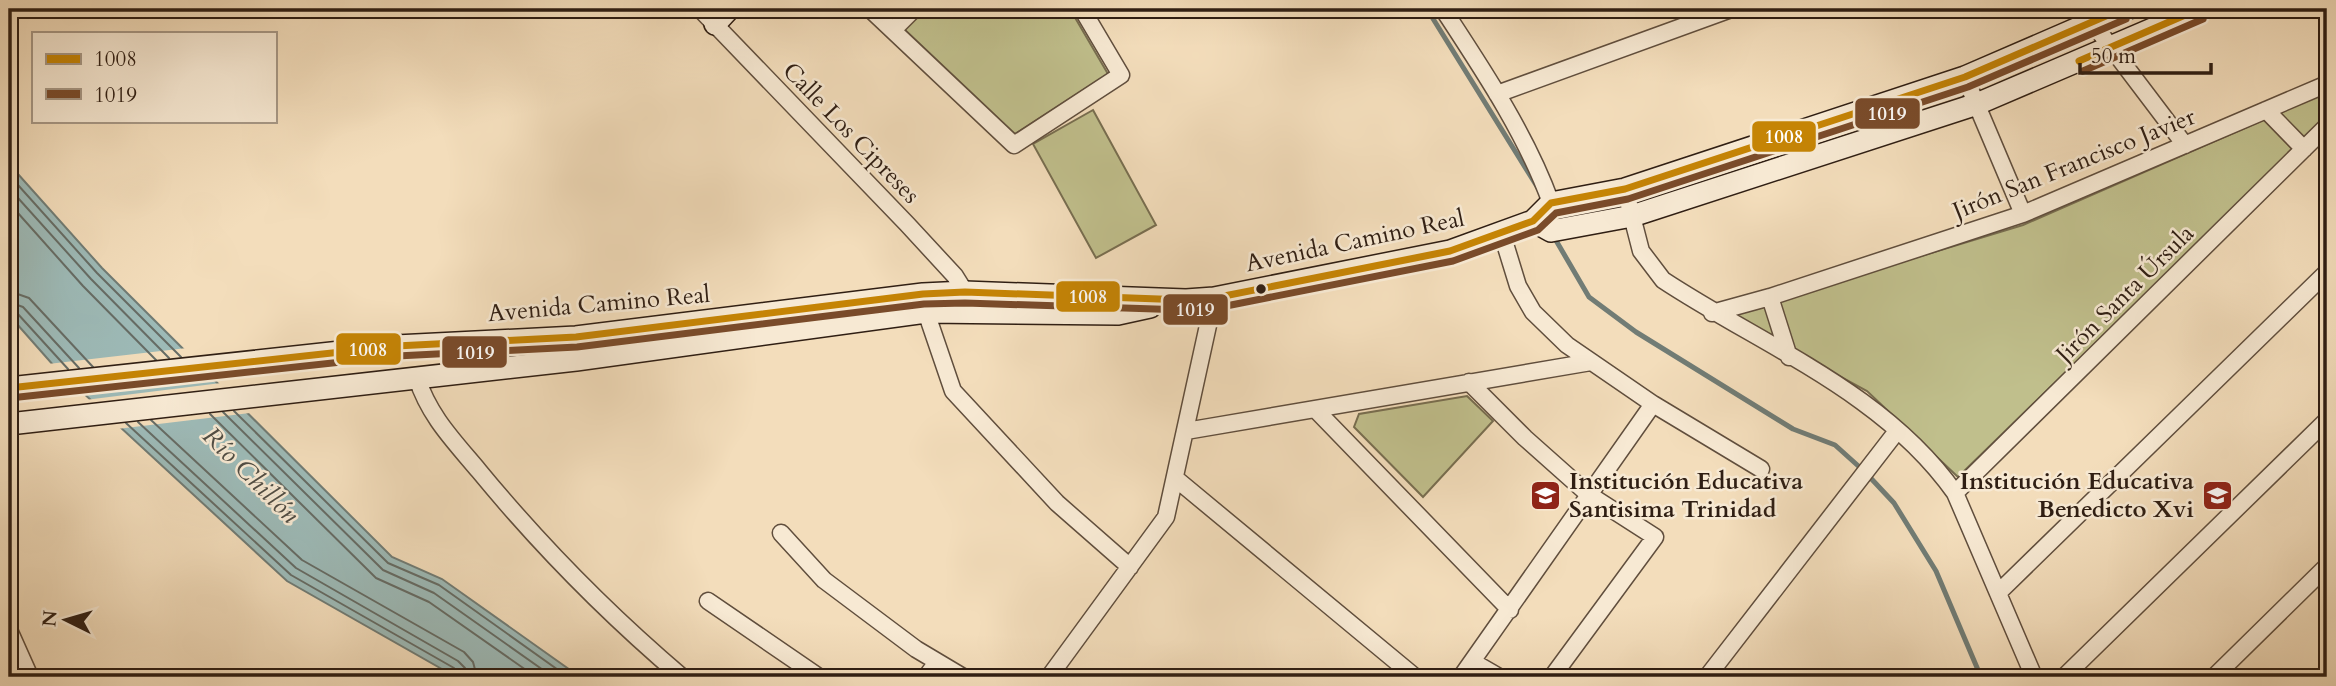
<svg xmlns="http://www.w3.org/2000/svg" width="2336" height="686" font-family="Cardo,serif">
<rect width="100%" height="100%" fill="#f3ddbb"/>
<filter id="stains"><feTurbulence type="fractalNoise" baseFrequency=".00286" numOctaves="4"/><feColorMatrix values="0 0 0 0 .2 0 0 0 0 .09 0 0 0 0 .02 0 0 0 .5 -.17"/></filter>
<radialGradient id="worn" r=".72"><stop offset=".6" stop-color="#630" stop-opacity="0"/><stop offset="1" stop-color="#630" stop-opacity=".3"/></radialGradient>
<!-- green -->
<path fill="#c0bf8c" stroke="#786e50" stroke-width="2" d="M926 9H1070L1108 74 1015 134 904 29Z
M2327 92V117L1958 477 1867 391 1727 315 2023 225Z
M1093 110 1156 225 1096 258 1033 144Z
M1467 396 1493 421 1423 497 1354 427 1359 414Z"/>
<!-- water -->
<path fill="#9dbab7" stroke="#717c75" stroke-width="2" d="M9 164 102 268 392 557 442 579 580 677H456L287 581 54 366 9 315Z"/>
<!-- pier -->
<path fill="#f3ddbb" d="M187 348 213 375 76 391 48 364Z
M221 383 250 413 117 429 85 400Z"/>
<g fill="none" stroke-linecap="round" stroke-linejoin="round">
<!-- shore -->
<path stroke="#666c65" stroke-width="2" d="M9 175 97 273 181 357
M9 188 91 279 169 358
M9 203 83 286 156 360
M9 291 29 298 93 367
M9 302 23 307 79 368
M9 311 17 313 68 369
M234 411 388 563 439 585 568 677
M223 412 383 570 434 593 553 677
M210 414 376 578 429 602 536 677
M151 420 302 560 464 652 473 662 477 677
M138 422 296 568 458 661 465 668 466 677
M126 423 291 575 454 668 458 677"/>
<!-- stream -->
<path stroke="#717c75" stroke-width="5" d="M1427 9 1538 188
M2058 48 2152 9
M1554 237 1589 297 1636 332 1793 429 1835 445 1865 472 1894 503 1936 571 1981 677"/>
<defs>
<path id="street" d="M700 9 907 224 955 276 965 292
M870 9 1014 145 1121 75 1082 9
M1443 9C1483 70 1526 134 1551 203
M2082 9 2185 145
M893 30 914 9
M1965 77 2023 214
M1497 94 1731 9
M2266 110 2304 149
M1625 189 1641 251 1663 280C1763 346 1884 392 1955 493L2034 677
M1502 234 1518 286 1533 312 1567 345 1653 404 1761 469
M1770 297 1789 357
M926 312 953 391 1057 503 1130 567
M1712 313 1770 297 2023 214 2327 84
M417 378C429 416 454 441 479 471 540 545 609 615 682 677
M1469 382 1525 438 1588 494 1655 537 1552 677
M1315 409 1510 610
M1186 431 1591 362
M1175 478 1415 677
M1955 493 2327 126
M781 533 824 580 916 649 963 677
M1998 593 2327 272
M708 601 819 677
M9 630 30 677
M1473 662 1499 677
M926 677 937 662
M1049 677 1166 517 1214 298
M1461 677 1653 404
M1707 677 1897 431
M2064 677 2327 420
M2214 677 2327 566"/>
<path id="secondary" d="M715 24 729 9
M1533 221 1551 231 1632 216 1977 104 2199 9
M9 388 396 346 576 337 923 294 965 292 1186 300 1214 298 1450 251 1533 221 1551 203 1625 189 1965 77 2122 9
M9 424 576 360 926 312 1118 314 1150 307"/>
</defs>
<!-- street casing -->
<use href="#street" stroke="#604e3d" stroke-width="19"/>
<!-- secondary casing -->
<use href="#secondary" stroke="#2f1e13" stroke-width="24"/>
<!-- street -->
<use href="#street" stroke="#f7e9d3" stroke-width="16"/>
<!-- secondary -->
<use href="#secondary" stroke="#f7e9d3" stroke-width="21"/>
<defs>
<path id="bus-1" d="M2079 61 2199 9
M9 388 396 346 576 337 923 294 965 292 1186 300 1214 298 1450 251 1533 221 1551 203 1625 189 1965 77 2122 9"/>
<path id="bus-2" d="M2083 71 2203 19
M10 398 397 356 577 347 924 304 965 303 1186 310 1216 308 1453 261 1538 230 1556 213 1628 199 1968 87 2126 19"/>
</defs>
<!-- bus-1 casing -->
<use href="#bus-1" stroke="#f7e9d3" stroke-width="12"/>
<!-- bus-2 casing -->
<use href="#bus-2" stroke="#f7e9d3" stroke-width="12"/>
<!-- bus-1 -->
<use href="#bus-1" stroke="#c58405" stroke-width="7"/>
<!-- bus-2 -->
<use href="#bus-2" stroke="#7a4b2a" stroke-width="7"/>
</g>
<!-- icons -->
<defs>
<symbol id="school-square" viewBox="-11 -11 22 22"><rect x="-9" y="-9" width="18" height="18" rx="4" fill="#8f2418" stroke="#f7e9d3"/><path d="M0-5L7-2L0 1L-7-2ZM-4 1L0 2.5L4 1V4Q0 6-4 4Z" fill="#fff"/></symbol>
</defs>
<g fill-rule="evenodd">
<use href="#school-square" x="1528" y="478" width="35" height="35"/>
<use href="#school-square" x="2200" y="478" width="35" height="35"/>
</g>
<!-- markers -->
<circle fill="#2f1e13" stroke="#f7e9d3" stroke-width="2.5" cx="1261" cy="289" r="6"/>
<g text-anchor="middle" dominant-baseline="central" stroke-width="5" stroke-linejoin="round" paint-order="stroke">
<!-- street labels -->
<g font-size="24" fill="#2f1e13" stroke="#f7e9d3">
<text transform="translate(851 133) rotate(46)">Calle Los Cipreses</text>
<text transform="translate(2074 164) rotate(-22)">Jirón San Francisco Javier</text>
<text transform="translate(1355 241) rotate(-12)">Avenida Camino Real</text>
<text transform="translate(2125 294) rotate(-45)">Jirón Santa Úrsula</text>
<text transform="translate(599 304) rotate(-5)">Avenida Camino Real</text>
</g>
<!-- poi labels -->
<g font-size="24" font-weight="bold" fill="#2f1e13" stroke="#f7e9d3" text-anchor="start">
<text x="1569" y="481">Institución Educativa<tspan x="1569" dy="28">Santisima Trinidad</tspan></text>
<text x="2194" y="481" text-anchor="end">Institución Educativa<tspan x="2194" dy="28">Benedicto Xvi</tspan></text>
</g>
<!-- water labels -->
<g font-size="26" font-style="italic" fill="#504d44" stroke="#f7e9d3">
<text transform="translate(251 475) rotate(45)">Río Chillón</text>
</g>
</g>
<g stroke="#f7e9d3" stroke-width="2.5">
<rect x="1854" y="97" width="67" height="33" rx="7" fill="#7a4b2a"/>
<rect x="1751" y="120" width="66" height="33" rx="7" fill="#c58405"/>
<rect x="1055" y="280" width="66" height="33" rx="7" fill="#c58405"/>
<rect x="1162" y="293" width="67" height="33" rx="7" fill="#7a4b2a"/>
<rect x="335" y="332" width="67" height="34" rx="7" fill="#c58405"/>
<rect x="441" y="335" width="67" height="34" rx="7" fill="#7a4b2a"/>
</g>
<g font-size="19" text-anchor="middle" font-weight="bold" fill="#fff">
<text x="1887" y="120">1019</text>
<text x="1784" y="143">1008</text>
<text x="1088" y="303">1008</text>
<text x="1195" y="316">1019</text>
<text x="368" y="356">1008</text>
<text x="475" y="359">1019</text>
</g>
<!-- margin -->
<rect width="2336" height="686" fill="none" stroke="#f3ddbb" stroke-width="35"/>
<rect x="10" y="10" width="2315" height="665" fill="none" stroke="#2f1e13" stroke-width="3.5"/>
<rect x="18" y="18" width="2301" height="651" fill="none" stroke="#2f1e13" stroke-width="2"/>
<!-- legend -->
<rect x="32" y="32" width="245" height="91" fill="#f7e9d3" stroke="#a79886" stroke-width="2"/>
<rect x="46" y="54" width="35" height="10" fill="#c58405" stroke="#a79886" stroke-width="2"/>
<text x="94" y="66" font-size="21" fill="#2f1e13">1008</text>
<rect x="46" y="89" width="35" height="10" fill="#7a4b2a" stroke="#a79886" stroke-width="2"/>
<text x="94" y="102" font-size="21" fill="#2f1e13">1019</text>
<!-- north arrow -->
<g transform="translate(66 620) rotate(275)" stroke="#f7e9d3" stroke-width="5" paint-order="stroke">
<path d="M0-5L12 26L0 18L-12 26Z" fill="#2f1e13"/>
<text y="-10" font-size="19" font-weight="bold" text-anchor="middle" fill="#2f1e13">N</text>
</g>
<!-- scale -->
<path d="M2080 63v10h131v-10" fill="none" stroke="#2f1e13" stroke-width="3.5"/>
<text x="2091" y="63" font-size="21" fill="#2f1e13" stroke="#f7e9d3" stroke-width="5" paint-order="stroke">50 m</text>
<rect width="100%" height="100%" filter="url(#stains)"/>
<rect width="100%" height="100%" fill="url(#worn)"/>
</svg>
